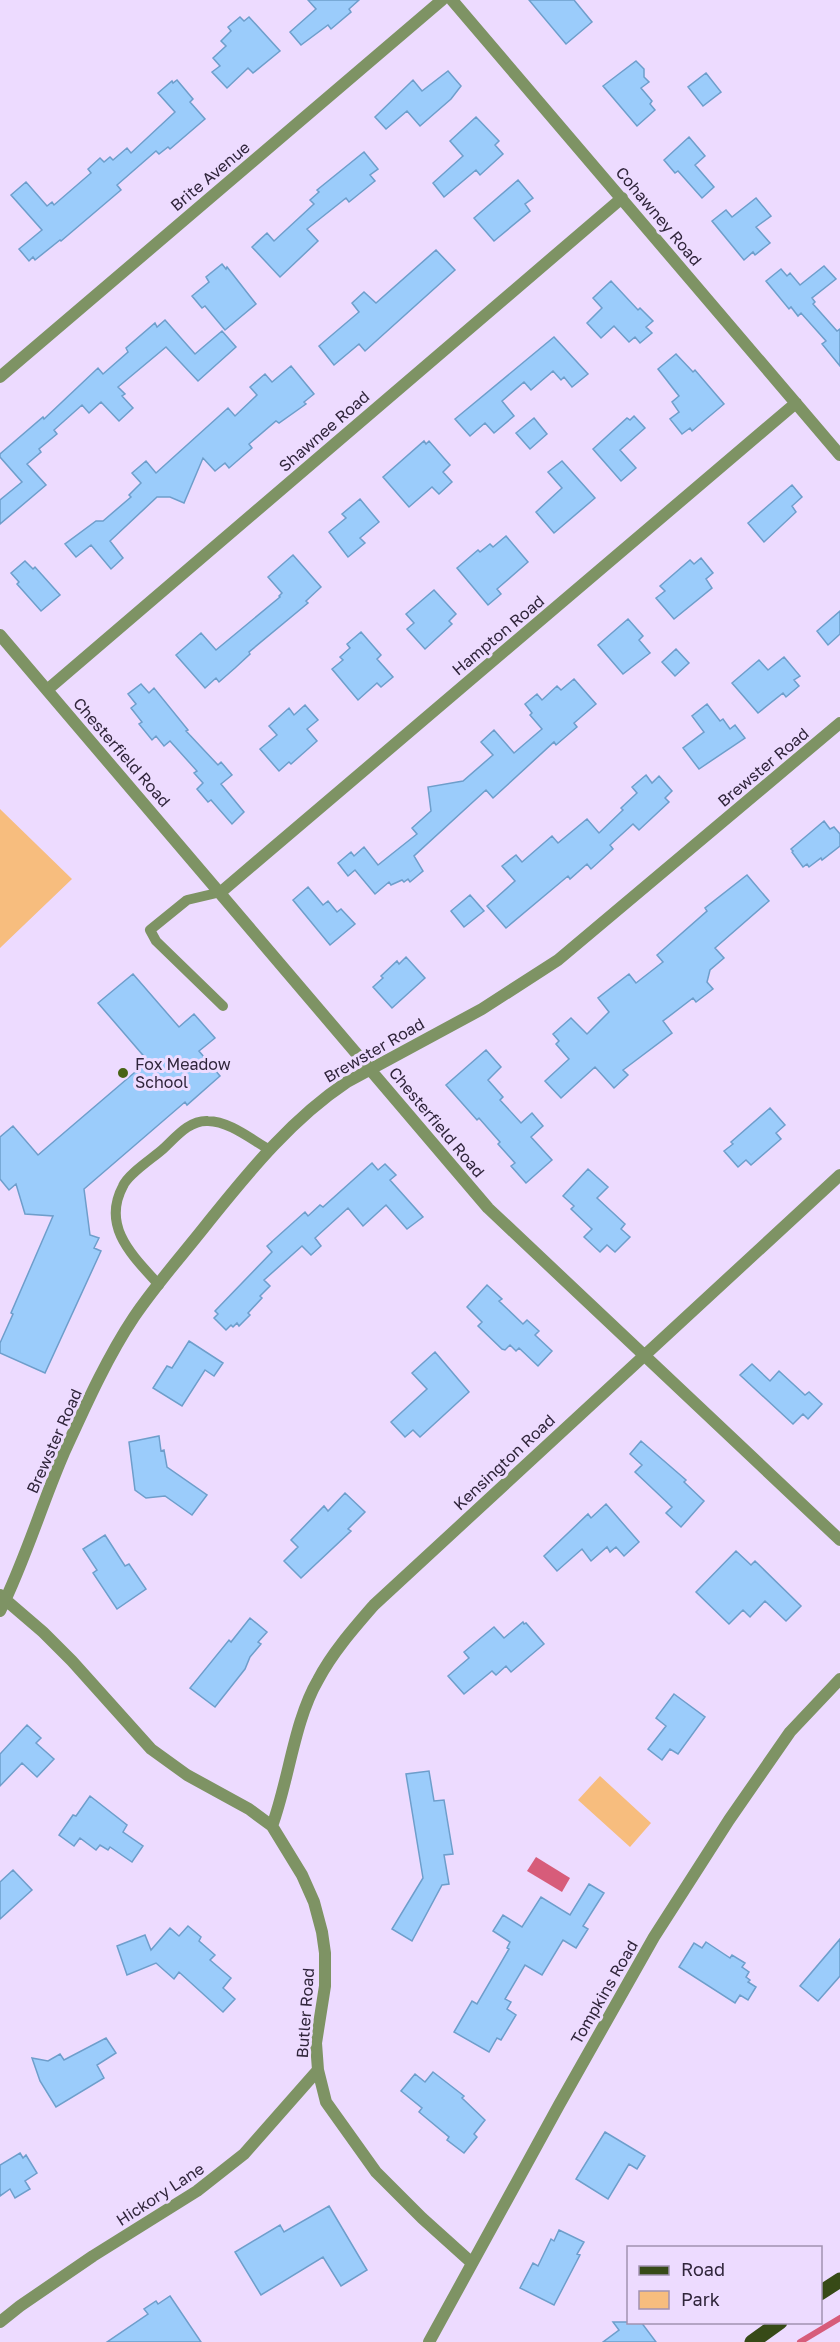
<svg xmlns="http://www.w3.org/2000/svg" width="840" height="2342" font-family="'Golos Text',sans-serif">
<rect width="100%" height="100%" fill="#eddbff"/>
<!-- green -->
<path fill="#f7bd7e" d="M0 809 72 879 0 948Z
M600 1776 651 1823 630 1847 578 1800Z"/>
<!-- water -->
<path fill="#d75c7a" d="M536 1857 570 1878 562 1892 527 1871Z"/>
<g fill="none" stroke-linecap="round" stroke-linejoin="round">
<!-- stream -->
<path stroke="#d75c7a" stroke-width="6" d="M800 2342 840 2318"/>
</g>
<!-- building -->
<path fill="#9bccfb" stroke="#6e9ecb" stroke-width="1.5" d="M308 0H359L349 9 351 12 331 29 328 25 301 45 290 32 316 9Z
M529 0H574L592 22 566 44Z
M240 17 244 21 249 17 280 51 253 73 248 68 227 88 212 72 220 66 213 58 226 46 221 41 231 31 228 27Z
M636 61 644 69V77L649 82 641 88 652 101 650 104 655 110 637 126 603 86Z
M448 71 461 86 451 99 420 126 407 111 386 129 375 117 413 80 422 91Z
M706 73 721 92 703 106 688 87Z
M177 80 193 99 190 102 205 119 170 149 168 147 159 154 156 151 117 185 121 190 61 241 60 240 35 260 33 257 29 261 19 249 42 230 11 195 26 182 47 206 52 202 54 205 91 173 88 169 100 158 104 162 110 157 113 160 127 148 131 153 175 112 158 93 172 81 173 83Z
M476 117 499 141 495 145 503 154 480 175 476 170 444 197 433 183 463 156 450 141Z
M689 137 705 156 695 165 714 187 702 198 678 171 675 173 664 160Z
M364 152 378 169 370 175 375 181 349 202 346 198 307 229 318 241 280 277 252 247 267 233 274 241 314 204 310 200 319 192 317 190Z
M518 180 533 198 525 204 530 211 494 241 474 218Z
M756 198 771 216 756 227 770 243 755 255 753 252 744 260 712 221 726 210 732 217Z
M436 250 455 270 365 351 359 344 334 365 319 346 359 312 352 303 364 292 376 303Z
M222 264 226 269 227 267 256 304 225 330 205 306 202 308 192 296 209 282 206 277Z
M824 266 836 279 812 298 815 302 813 304 837 331 840 329V366L822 344 826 341 801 313 798 316 791 307 789 309 766 281 781 269 787 276 790 273 800 285Z
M611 281 638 310 640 308 653 321 646 327 652 333 640 343 635 337 629 342 614 326 601 338 587 323 602 308 593 298Z
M165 320 195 354 222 331 236 347 198 381 166 347 118 387 125 394 122 396 133 408 119 421 101 402 89 413 82 405 54 430 57 434 39 449 41 452 27 464 46 485 0 524V500L22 482 0 457V454L43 417 44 419 98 368 103 374 128 352 126 348 155 323 157 327Z
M554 337 588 374 572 387 564 377 561 380 553 371 531 390 524 382 502 401 514 416 494 433 485 423 470 436 455 419Z
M676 354 693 372 695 370 724 404 692 431 690 428 682 434 670 419 679 412 672 402 679 396 658 369Z
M291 366 314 394 304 402 306 404 279 423 276 421 249 444 252 448 229 468 225 463 215 471 203 458 184 503 170 497H157L110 541 123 558 111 569 91 545 76 557 65 544 96 521H103L131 497 129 495 141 483 132 473 146 461 156 473 228 408 235 416 257 395 250 387 265 374 272 382Z
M634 416 645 428 620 450 636 468 621 481 593 449 627 418 630 420Z
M534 418 547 434 530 449 516 433Z
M424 441 426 444 429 441 450 465 443 472 452 482 439 494 432 487 409 507 383 477Z
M562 461 595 498 554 533 536 512 562 488 548 472Z
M792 485 802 497 792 506 796 512 764 542 748 523Z
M360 499 379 522 360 538 365 543 348 557 329 532 346 518 342 514Z
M506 536 528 562 497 589 501 594 488 605 457 568 478 550 480 552 490 544 493 547Z
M293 555 321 587 306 601 308 603 249 652 250 654 235 668 219 682 216 678 205 688 176 655 201 633 216 650 280 597 279 596 282 593 268 577Z
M701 558 713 573 706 579 712 588 674 619 656 598 665 591 660 586 690 560 694 564Z
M25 561 33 569 35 567 60 595 41 611 17 584 19 582 11 573Z
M434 590 456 614 449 621 452 624 425 649 407 629 414 623 406 614Z
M840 611V634L828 645 817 631Z
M628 619 643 636 639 640 650 653 623 674 598 645Z
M361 632 381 655 377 659 393 677 381 687 377 683 358 700 332 669 343 660 340 657 350 648 347 644Z
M676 649 689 663 675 676 662 662Z
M784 657 800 676 794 680 799 686 786 697 783 693 758 713 732 683 759 660 768 670Z
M574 679 596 704 574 723 577 727 556 745 554 742 493 798 486 790 414 856 423 871 410 882 408 879 404 882 402 880 391 885 389 882 375 894 355 870 348 876 338 863 351 852 354 856 364 847 378 865 417 834 412 828 431 811 428 787 463 781 493 755 481 742 494 730 514 753 542 729 530 715 532 713 525 704 537 694 542 700 557 686 561 690Z
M141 684 149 693 154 688 188 730 186 731 218 765 221 762 232 775 221 784 244 812 232 824 211 800 208 802 197 789 203 783 194 773 197 771 170 741 164 746 156 736 152 740 139 724 142 722 131 708 136 704 128 694Z
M707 704 720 721 723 719 730 729 735 725 745 738 699 769 683 748 704 732 692 716Z
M305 705 318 720 307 729 317 741 291 764 289 762 279 771 260 749 277 735 269 726 289 708 294 715Z
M646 775 652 783 659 776 672 791 665 798 669 802 639 830 633 824 610 845 613 849 591 869 587 864 570 879 568 876 506 928 487 906 515 881 502 866 516 855 522 862 552 836 558 843 587 819 599 833 623 810 621 808 637 793 632 787Z
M824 821 830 829 834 827 840 834V846L822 860 821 858 809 867 807 864 803 867 792 852 793 851 791 849Z
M747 875 769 901 715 948 724 958 710 970 707 982 713 989 696 1002 693 998 663 1021 672 1033 623 1070 628 1075 614 1088 595 1067 561 1098 545 1081 569 1059 556 1044 559 1041 553 1034 571 1018 587 1034 609 1012 598 998 629 974 636 983 663 962 657 955 707 911 705 908Z
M308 887 323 905 328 901 337 912 341 909 355 924 330 945 293 900Z
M470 895 484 911 464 927 451 911Z
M406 957 425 978 392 1008 373 987 383 978 381 976 397 961 399 964Z
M133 974 179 1027 194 1014 215 1038 199 1051 220 1076 187 1105 185 1102 84 1189 90 1235 99 1238 94 1248 101 1251 45 1373 0 1353V1343L13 1314 11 1313 53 1216 25 1214 16 1184 9 1190 0 1179V1137L13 1126 38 1155 148 1061 98 1003Z
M486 1050 501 1067 488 1080 503 1097 500 1100 521 1123 532 1113 543 1126 531 1137 552 1160 526 1183 511 1166 515 1163 498 1144 500 1142 479 1118 477 1120 446 1085Z
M770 1108 785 1125 776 1133 781 1139 751 1165 746 1160 738 1167 724 1151 733 1144 731 1142Z
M372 1163 378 1170 385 1164 396 1175 390 1180 423 1217 407 1229 386 1205 363 1226 348 1208 315 1238 321 1246 311 1255 302 1246 264 1280 270 1286 260 1296 262 1298 248 1313 250 1315 239 1326 237 1323 233 1327 231 1325 226 1330 214 1318 218 1314 215 1311 272 1252 267 1246 305 1212 308 1216 320 1205 323 1207Z
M588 1169 608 1187 597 1198 625 1224 621 1229 630 1237 615 1252 607 1245 600 1252 584 1237 592 1229 571 1209 574 1206 563 1196Z
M487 1285 502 1299 499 1301 523 1324 527 1320 539 1331 535 1335 552 1351 538 1366 519 1348 516 1351 510 1345 505 1350 502 1349 478 1326 482 1322 467 1307Z
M189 1341 223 1363 214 1376 205 1370 182 1406 153 1388 167 1366 172 1368Z
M435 1352 469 1392 420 1437 413 1430 405 1437 391 1422 427 1389 412 1373Z
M752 1364 770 1381 779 1371 805 1395 809 1392 822 1404 808 1419 803 1414 793 1424 740 1375Z
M159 1436 161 1451 164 1450 167 1467 207 1495 192 1515 165 1496 146 1498 135 1490 129 1442Z
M641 1441 686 1480 684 1482 704 1501 681 1527 666 1513 672 1507 635 1472 642 1465 630 1454Z
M345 1493 365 1512 348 1529 351 1531 301 1578 284 1561 298 1547 291 1540 324 1506 328 1511Z
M606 1504 639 1542 624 1556 616 1547 610 1552 607 1547 591 1561 582 1549 557 1571 544 1556 588 1514 591 1518Z
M105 1535 125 1566 129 1564 146 1589 117 1609 93 1573 97 1570 83 1549Z
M736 1551 751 1565 755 1561 801 1606 786 1621 765 1601 750 1617 743 1610 729 1624 696 1592Z
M250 1618 267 1632 258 1642 261 1644 250 1657 245 1669 215 1707 190 1688 229 1640 231 1642Z
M523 1622 524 1624 526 1623 544 1644 511 1672 506 1666 496 1675 492 1671 464 1694 448 1676 469 1658 464 1652 494 1627 504 1638Z
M674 1694 705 1717 678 1754 670 1749 662 1760 648 1749 666 1726 656 1718Z
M27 1725 41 1738 36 1743 54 1759 37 1777 22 1763 0 1786V1754Z
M429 1771 434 1801 444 1800 453 1854 444 1855 449 1884 442 1885 412 1941 392 1929 423 1878 406 1774Z
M90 1796 127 1825 123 1832 143 1846 132 1862 110 1847 108 1850 100 1845 96 1850 80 1838 74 1846 59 1835 73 1815 76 1816Z
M13 1870 32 1890 0 1919V1882Z
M589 1884 604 1893 583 1926 588 1929 576 1948 563 1940 542 1975 525 1965 505 1999 511 2002 507 2009 516 2015 501 2040 497 2038 489 2052 454 2032 472 2001 477 2004 509 1949 507 1948 510 1942 493 1931 503 1915 522 1927 541 1897 570 1915Z
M188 1926 201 1937 199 1941 215 1955 210 1960 231 1978 223 1988 235 1999 223 2012 179 1972 174 1979 156 1963 127 1975 117 1946 145 1935 151 1950 170 1928 179 1936Z
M840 1939V1976L818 2001 800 1986Z
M706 1942 730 1958 732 1955 745 1963 742 1967 749 1972 746 1977 750 1980 748 1982 756 1987 748 2000 740 1995 735 2003 679 1967 694 1943 702 1948Z
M106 2038 116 2053 97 2065 104 2078 56 2107 40 2081 32 2058 48 2061 60 2054 64 2060Z
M433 2072 464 2096 462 2098 485 2120 474 2134 477 2137 464 2153 447 2140 449 2137 419 2112 422 2108 401 2091 415 2074 425 2082Z
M605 2132 645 2156 637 2169 629 2164 608 2199 576 2179Z
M20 2153 23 2158 26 2155 37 2173 25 2181 30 2189 15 2198 10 2189 0 2196V2165Z
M329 2206 367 2270 341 2286 323 2257 261 2295 235 2252 280 2225 284 2232Z
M559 2230 584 2242 577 2254 580 2255 554 2305 520 2288 533 2263 538 2266 551 2239 554 2241Z
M170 2296 201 2342H107L148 2314 144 2309 156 2301 158 2304Z
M613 2322H641L656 2342H603L619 2330Z"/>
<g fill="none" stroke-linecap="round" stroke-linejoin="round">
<!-- service -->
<path stroke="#7e9364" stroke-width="10" d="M221 892 187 900 150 930 156 941 223 1006
M159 1285C133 1256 101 1227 123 1186 128 1174 153 1158 163 1149 176 1137 189 1120 208 1121 229 1121 252 1140 270 1150"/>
<!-- minor -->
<path stroke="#7e9364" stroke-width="12" d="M452 0 840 455
M0 377 442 0
M0 635 488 1208 840 1540
M47 690 622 198
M221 892 796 403
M0 1595 43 1632 72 1661 151 1749 187 1775 249 1809 272 1826 302 1875 314 1902 322 1932 325 1953V1986L316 2043 318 2070 326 2102 376 2172 422 2218 472 2263
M0 1611C25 1561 41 1506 63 1455 84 1409 106 1359 134 1317 157 1283 185 1252 210 1220 251 1169 293 1118 347 1082L482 1009 558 960 840 723
M272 1826C289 1780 294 1721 318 1680 332 1653 354 1628 374 1605L840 1175
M0 2322 20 2306 93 2256 197 2191 244 2154 318 2070
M429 2342 559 2105 654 1937 729 1820 790 1732 840 1679"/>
<!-- primary -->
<path stroke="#374a17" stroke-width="15" d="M820 2293 840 2280
M752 2342 780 2322"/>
</g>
<!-- markers -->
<circle fill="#486315" stroke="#eddbff" stroke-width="2" cx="123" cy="1073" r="6"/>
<g text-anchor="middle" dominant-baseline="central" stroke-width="6" stroke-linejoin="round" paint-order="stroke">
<!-- street labels -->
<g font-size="16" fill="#30253b" stroke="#eddbff">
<text transform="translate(210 176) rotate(-40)">Brite Avenue</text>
<text transform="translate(659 216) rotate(50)">Cohawney Road</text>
<text transform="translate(324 431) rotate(-41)">Shawnee Road</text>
<text transform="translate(498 635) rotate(-40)">Hampton Road</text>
<text transform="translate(122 752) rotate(49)">Chesterfield Road</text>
<text transform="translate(763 767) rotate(-40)">Brewster Road</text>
<text transform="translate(374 1050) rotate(-30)">Brewster Road</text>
<text transform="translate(437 1122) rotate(50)">Chesterfield Road</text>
<text transform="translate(54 1441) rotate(-66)">Brewster Road</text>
<text transform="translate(504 1462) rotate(-43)">Kensington Road</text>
<text transform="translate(604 1992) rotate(-60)">Tompkins Road</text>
<text transform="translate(305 2013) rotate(-86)">Butler Road</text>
<text transform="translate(160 2194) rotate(-33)">Hickory Lane</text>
</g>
<!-- poi labels -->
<g font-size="16" fill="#30253b" stroke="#eddbff" text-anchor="start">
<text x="135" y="1064">Fox Meadow<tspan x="135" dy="18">School</tspan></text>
</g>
</g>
<!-- legend -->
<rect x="627" y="2246" width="195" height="78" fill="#eddbff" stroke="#a192b1" stroke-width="1.5"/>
<rect x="639" y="2266" width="30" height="9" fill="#374a17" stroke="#a192b1" stroke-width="1.5"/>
<text x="681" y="2276" font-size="18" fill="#30253b">Road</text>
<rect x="639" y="2291" width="30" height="18" fill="#f7bd7e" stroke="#a192b1" stroke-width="1.5"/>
<text x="681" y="2306" font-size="18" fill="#30253b">Park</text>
</svg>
